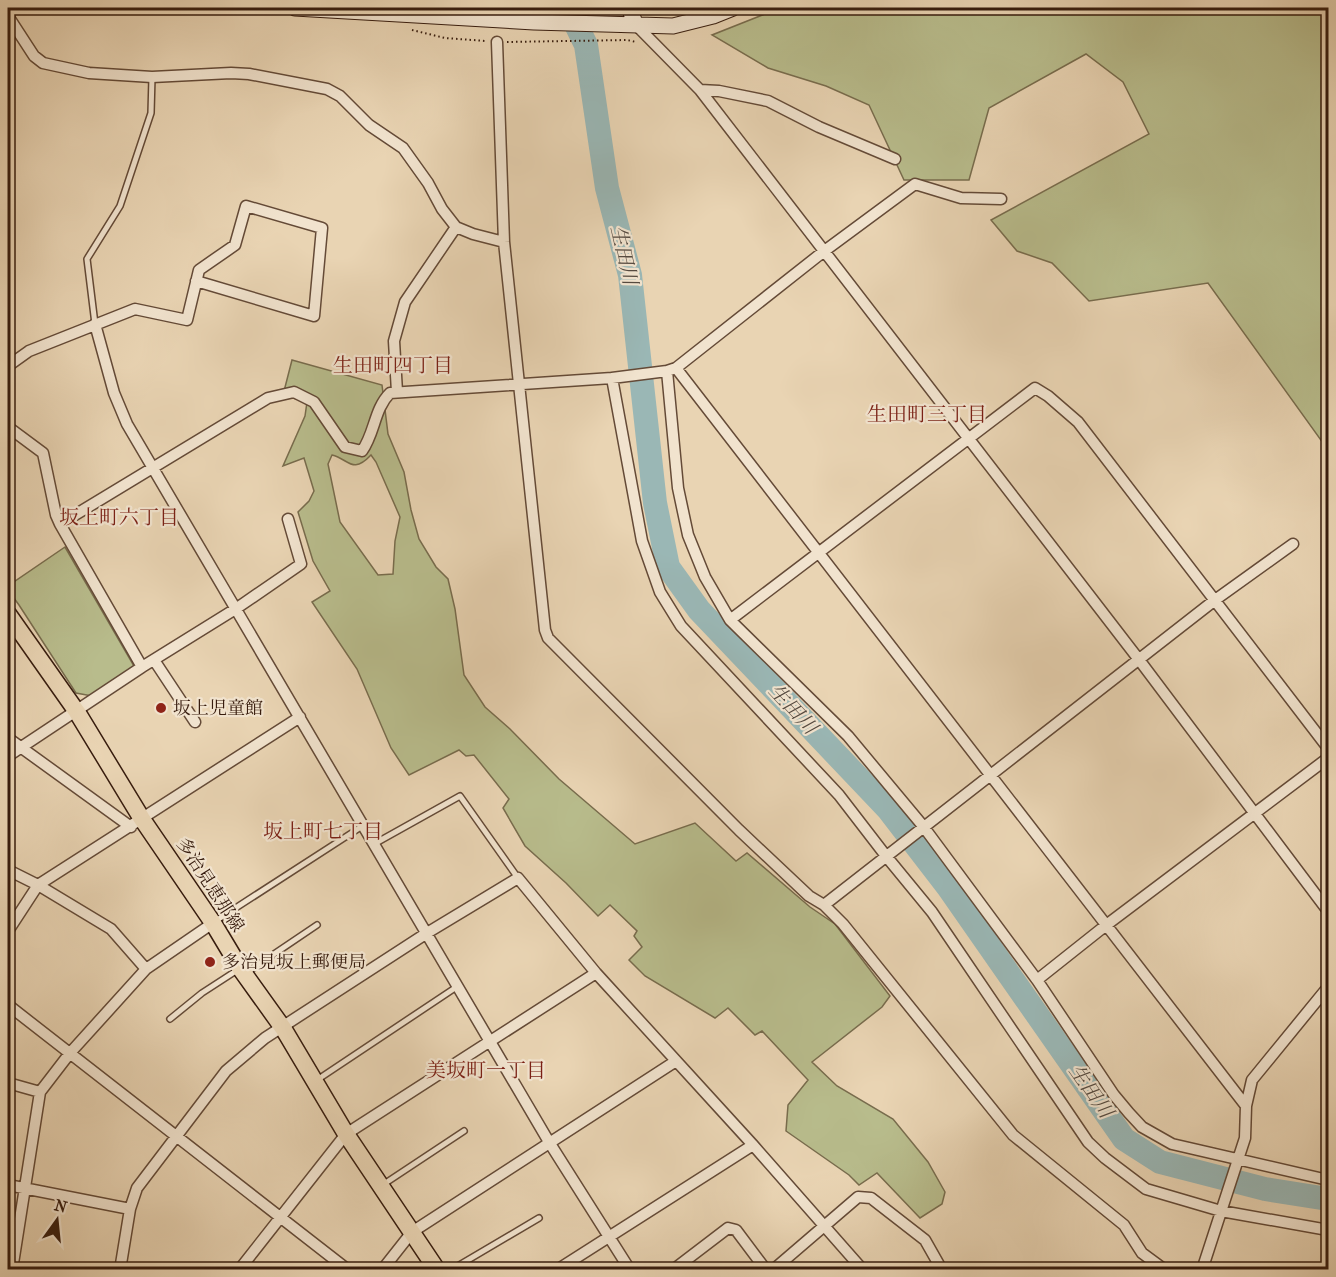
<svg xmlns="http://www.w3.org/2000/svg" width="1336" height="1277" font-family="'IM FELL French Canon','Noto Serif JP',serif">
<rect width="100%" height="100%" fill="#e9d4b3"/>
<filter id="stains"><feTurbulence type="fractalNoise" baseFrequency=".00333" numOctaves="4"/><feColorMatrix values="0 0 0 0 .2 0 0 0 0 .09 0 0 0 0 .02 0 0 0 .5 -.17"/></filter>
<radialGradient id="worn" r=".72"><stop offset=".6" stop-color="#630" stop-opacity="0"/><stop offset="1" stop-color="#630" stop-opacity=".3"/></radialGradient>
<!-- green -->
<path fill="#b8bc8c" stroke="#786c4d" stroke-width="1.5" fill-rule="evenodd" d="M780 8H1328V450L1208 283 1089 301 1052 263 1017 251 991 220 1149 134 1123 82 1086 54 989 108 969 180H904L869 105 826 86 768 68 712 35Z
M292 360 382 385 388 434 404 472 411 510 419 539 436 567 448 579 455 609 464 675 485 707 510 729 559 779 635 844 695 823 736 861 747 853 810 907 835 924 890 996 882 1007 812 1062 837 1086 893 1119 928 1162 945 1192 942 1204 920 1218 877 1173 859 1185 849 1175 786 1131 788 1105 808 1080 762 1031 755 1035 728 1008 715 1018 645 976 629 960 642 947 634 936 637 931 610 905 598 916 566 883 525 846 503 808 509 799 474 755 466 756 459 750 409 775 391 748 357 669 312 602 330 591 313 561 298 512 309 501 314 491 304 458 283 466 305 416 307 402 293 398 282 399ZM332 455C349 459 352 475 371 455L376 462 400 517 395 541 393 574 378 575 340 522 328 464Z
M65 547 134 666 92 696 76 693 19 605 8 590V586Z"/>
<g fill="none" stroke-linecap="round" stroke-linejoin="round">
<!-- river -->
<path stroke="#9ab7b5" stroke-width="24" d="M568 8 586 45 607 188 630 275 655 503 668 567 699 610 888 809 948 887 1124 1139 1160 1162 1265 1189 1328 1199"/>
<defs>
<path id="lane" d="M95 324 87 259 120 206 151 113 152 77
M374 844 460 796 518 878
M214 922 364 825
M246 973 317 925
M170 1019 202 993 239 969
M317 1080 458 986
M384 1184 464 1131
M451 1270 539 1218"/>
<path id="street" d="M8 16 34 56 43 63 89 73 152 77 231 73 249 74 327 89 340 96 369 125 403 148 428 183 442 209 456 227 473 234 504 242
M636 25 700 90 1140 661 1328 911
M497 42 504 242 545 630 548 638 739 830 809 896 824 905 843 924 1013 1135 1124 1225 1142 1253 1165 1270
M700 90 719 91 768 101 819 127 895 159
M95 324 114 393 127 424 549 1142 630 1270
M8 366 29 351 135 309 187 320 199 270 235 245 246 206 322 228 314 316 196 281
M676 368 1246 1106
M667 371 678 488 688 535 705 577 730 620 848 736 923 826 1037 980 1114 1095 1129 1113 1142 1127 1172 1144 1328 1180
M612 378 642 541 660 592 681 626 839 795 886 856 932 912 1088 1142 1105 1158 1146 1189 1221 1211 1328 1230
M397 392 394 341 405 302 456 227
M8 427 43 453 56 515 60 524 142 667
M60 524 268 398 294 392 314 402 345 447 362 451C375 433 374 409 390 393L612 378 667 371 676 368 823 252 915 184 961 198 1001 199
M730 620 1035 388 1048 396 1078 422 1328 748
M154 660 195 722
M8 738 131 827
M8 756 142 667 237 608 301 564 288 519
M8 870 38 885 111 929 146 969
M824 905 1215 600 1293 544
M8 931 38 885 300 717
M1037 980 1105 926 1328 758
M8 1005 348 1270
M8 1083 40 1092
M8 1185 130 1209
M12 1270 40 1092 70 1053 146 969 213 923
M120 1270 130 1209 137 1188 226 1071 265 1038 427 933 518 878 596 973 753 1145 863 1270
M239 1270 346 1134 596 973
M382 1270 412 1232 676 1061
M557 1270 753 1145
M673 1270 728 1228 736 1230 766 1270
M773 1270 858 1197 871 1198 925 1240 942 1270
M1202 1270 1245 1138 1246 1106 1252 1080 1328 987"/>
<path id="secondary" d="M295 8 534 22 673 26 713 16 733 8
M629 8 636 25"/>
<path id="primary" d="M8 614 77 712 142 819 213 923 240 968 283 1028 346 1134 437 1270"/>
</defs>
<!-- lane casing -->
<use href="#lane" stroke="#644a37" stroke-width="8"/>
<!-- street casing -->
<use href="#street" stroke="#644a37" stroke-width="13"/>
<!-- secondary casing -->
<use href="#secondary" stroke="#371c0e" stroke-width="17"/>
<!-- primary casing -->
<use href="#primary" stroke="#371c0e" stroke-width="19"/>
<!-- path -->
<path stroke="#371c0e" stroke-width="2" stroke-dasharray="1.5 3" stroke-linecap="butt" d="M412 30 445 38 486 41
M507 42 627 40 636 42"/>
<!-- lane -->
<use href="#lane" stroke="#f1e3ce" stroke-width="5"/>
<!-- street -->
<use href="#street" stroke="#f1e3ce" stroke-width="10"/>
<!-- secondary -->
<use href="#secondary" stroke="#f1e3ce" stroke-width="15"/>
<!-- primary -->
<use href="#primary" stroke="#e9d4b3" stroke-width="16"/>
</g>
<!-- markers -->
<g fill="#8f2418" stroke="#f1e3ce" stroke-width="2">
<circle cx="161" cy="708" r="6"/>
<circle cx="210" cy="962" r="6"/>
</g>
<g text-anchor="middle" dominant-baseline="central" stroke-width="4.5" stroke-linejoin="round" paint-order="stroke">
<!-- poi labels -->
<g font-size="18" fill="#371c0e" stroke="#f1e3ce" text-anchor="start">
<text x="173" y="708">坂上児童館</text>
<text x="222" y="962">多治見坂上郵便局</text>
</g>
<!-- street labels -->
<g font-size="18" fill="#371c0e" stroke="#f1e3ce">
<text transform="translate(210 885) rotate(57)">多治見恵那線</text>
</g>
<!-- water labels -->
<g font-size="20" font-style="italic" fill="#554a40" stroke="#f1e3ce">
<text transform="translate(624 255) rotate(77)">生田川</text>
<text transform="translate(793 709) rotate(47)">生田川</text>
<text transform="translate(1091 1091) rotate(55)">生田川</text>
</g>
<!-- neighbourhood labels -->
<g font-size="20" fill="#7a1f14" stroke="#f1e3ce">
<text x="393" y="365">生田町四丁目</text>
<text x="927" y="414">生田町三丁目</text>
<text x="119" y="517">坂上町六丁目</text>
<text x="323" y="831">坂上町七丁目</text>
<text x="486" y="1070">美坂町一丁目</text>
</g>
</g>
<!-- margin -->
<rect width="1336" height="1277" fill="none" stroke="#e9d4b3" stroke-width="30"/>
<rect x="9" y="9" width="1318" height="1259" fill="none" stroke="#371c0e" stroke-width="3"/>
<rect x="15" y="15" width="1306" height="1247" fill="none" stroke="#371c0e" stroke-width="1.5"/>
<!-- north arrow -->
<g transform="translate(57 1220) rotate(15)" stroke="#f1e3ce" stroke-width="4.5" paint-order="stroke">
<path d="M0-4.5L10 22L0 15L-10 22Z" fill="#371c0e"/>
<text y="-9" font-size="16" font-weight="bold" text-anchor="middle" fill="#371c0e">N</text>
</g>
<rect width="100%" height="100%" filter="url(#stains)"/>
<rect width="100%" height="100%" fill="url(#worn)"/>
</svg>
